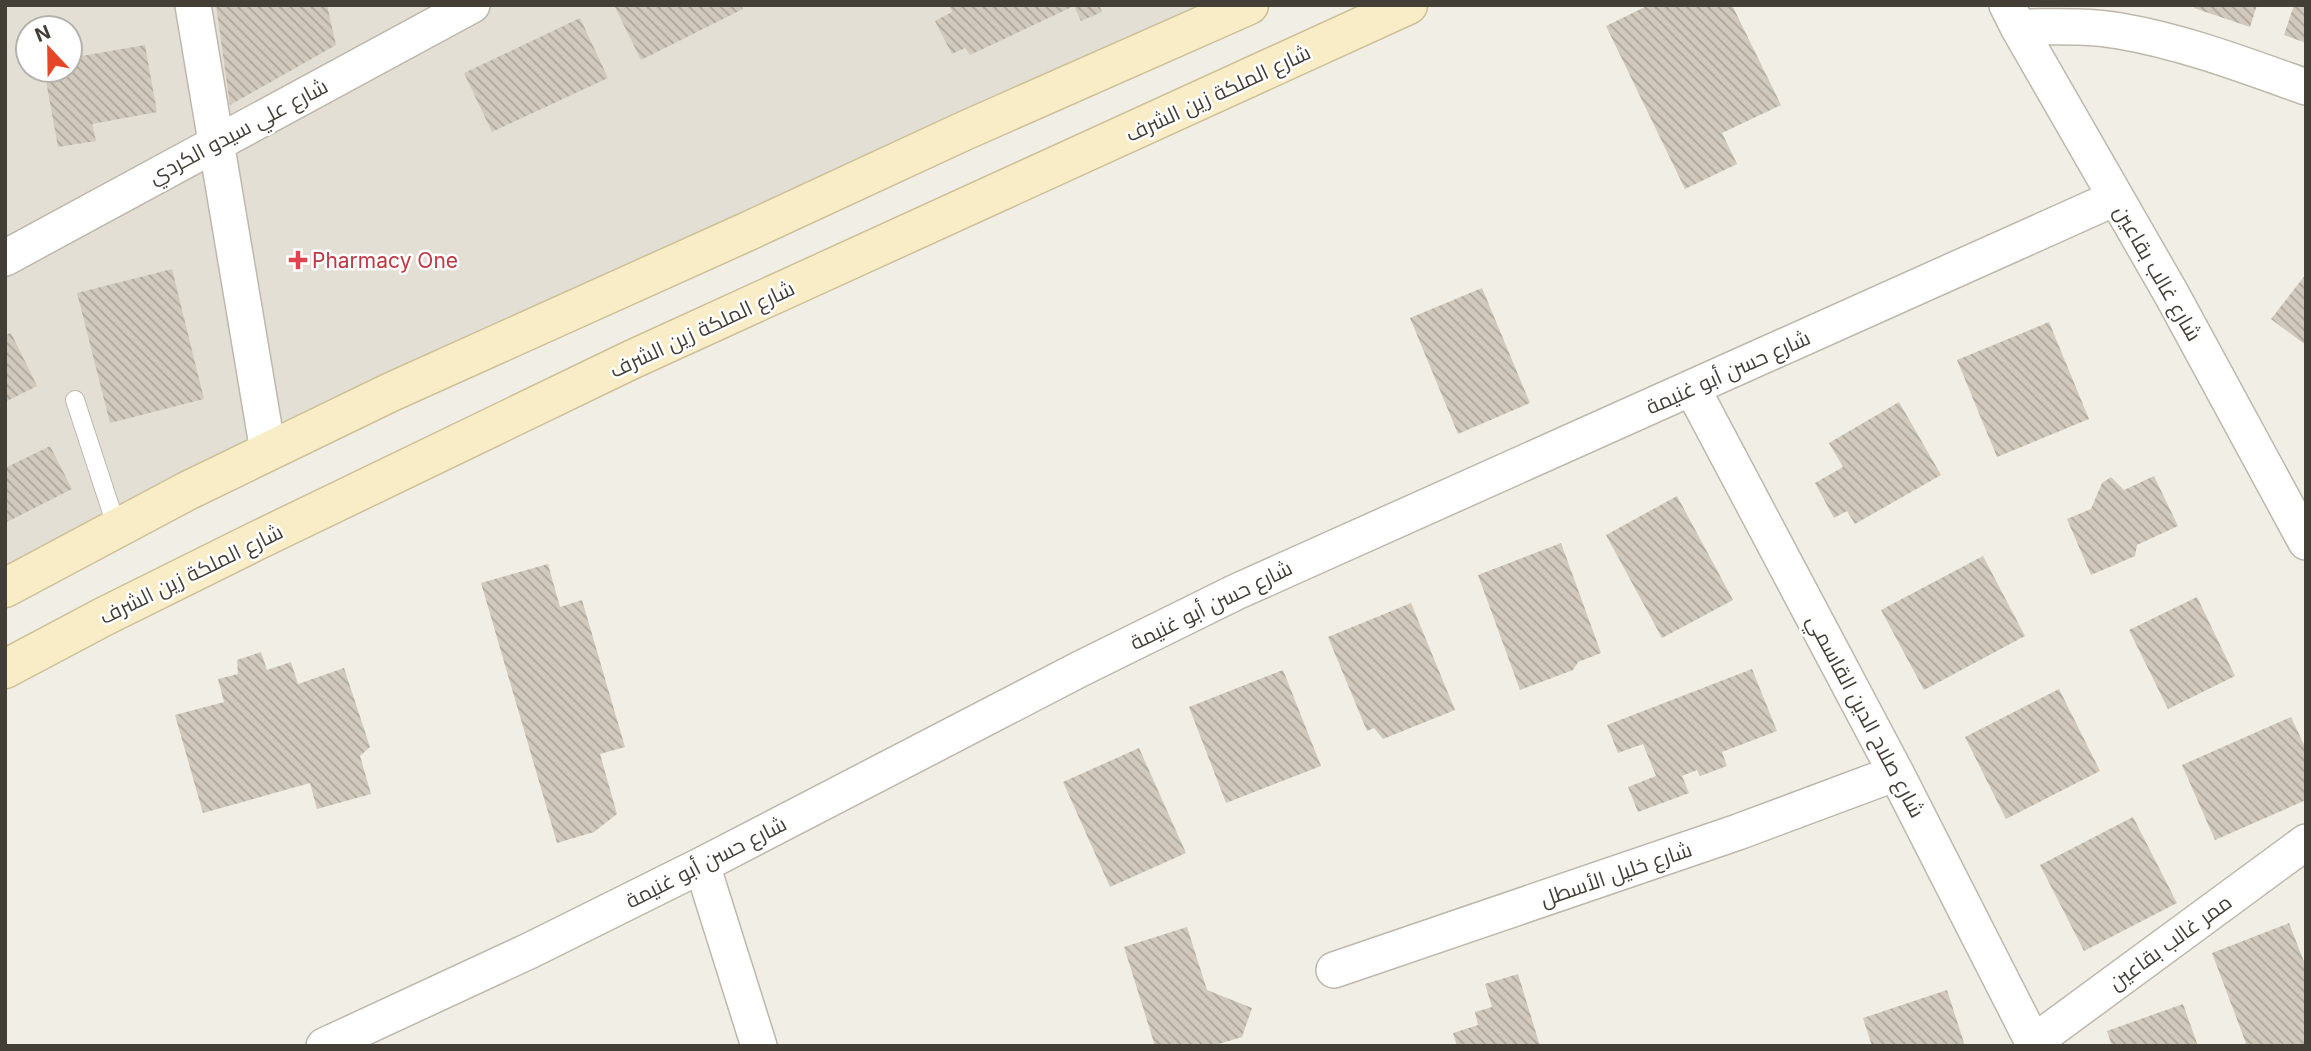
<svg xmlns="http://www.w3.org/2000/svg" width="2311" height="1051" font-family="Inter,Cairo,sans-serif">
<defs>
<pattern id="building-back-hatch" width="6" height="6" patternUnits="userSpaceOnUse" patternTransform="scale(1.75)"><rect width="6" height="6" fill="#d1c9bc"/><path d="M-1 5l2 2M0 0l6 6M5-1l2 2" fill="none" stroke="#aba59a"/></pattern>
</defs>
<rect width="100%" height="100%" fill="#f1eee5"/>
<!-- residential -->
<path fill="#e4dfd4" fill-rule="evenodd" d="M5 5H1225L5 596ZM28 28H70V70H28Z"/>
<!-- building -->
<path fill="url(#building-back-hatch)" d="M216 5H327L336 45 230 105Z
M614 5H741L743 9 641 60Z
M949 5H1099L1102 12 1081 21 1074 6 970 55 965 48 952 54 935 21 952 12Z
M1649 5H1732L1781 105 1722 133 1737 164 1685 189 1606 26Z
M2195 5H2257L2250 27 2194 8Z
M2294 5H2306V43L2284 35Z
M580 18 608 78 492 132 464 73Z
M145 45 157 112 92 124 96 141 58 147 44 70H70V58Z
M172 269 204 399 110 423 77 293Z
M2306 274V345L2271 319Z
M1482 288 1530 403 1458 434 1410 318Z
M2049 322 2089 419 1997 457 1957 360Z
M11 333 37 386 5 402V335Z
M1899 402 1941 475 1855 524 1847 511 1834 518 1815 483 1843 467 1829 443Z
M50 446 72 489 5 523V468Z
M2154 476 2178 526 2137 545 2135 556 2091 575 2067 519 2091 509 2102 483 2111 477 2124 490Z
M1677 496 1733 600 1662 638 1606 535Z
M1561 543 1601 653 1578 662 1573 670 1520 690 1478 575Z
M1983 556 2025 636 1924 690 1881 610Z
M548 564 560 607 582 600 625 747 600 754 617 814 594 832 557 843 481 583Z
M2197 597 2235 676 2168 709 2129 630Z
M1411 603 1455 710 1383 739 1374 728 1367 731 1328 637Z
M261 652 267 670 291 662 298 684 344 668 370 747 360 756 371 794 317 809 310 783 203 813 175 715 224 702 218 679 238 674 237 660Z
M1752 669 1777 731 1722 752 1727 766 1700 776 1697 770 1682 776 1689 793 1638 812 1628 787 1656 776 1643 744 1618 753 1607 725Z
M1283 670 1321 766 1226 803 1189 707Z
M2059 689 2100 771 2006 819 1965 737Z
M2291 717 2306 749V800L2215 840 2182 765Z
M1139 748 1186 853 1110 887 1063 782Z
M2133 817 2177 903 2084 951 2040 865Z
M2289 923 2306 967V1046H2247L2212 953Z
M1187 927 1207 990 1252 1008 1242 1037 1212 1046H1155L1124 947Z
M1518 974 1540 1046H1457L1453 1033 1478 1025 1475 1012 1492 1007 1485 984Z
M1947 990 1965 1046H1872L1863 1018Z
M2183 1004 2198 1046H2112L2107 1031Z"/>
<g fill="none" stroke-linecap="round" stroke-linejoin="round">
<defs>
<path id="lane" d="M75 400 117 528"/>
<path id="street" d="M193 5 268 451
M2007 5 2018 27 2172 295 2306 542
M2018 27C2052 27 2086 25 2120 31 2184 42 2244 65 2306 87
M5 258 472 5
M1692 388 1896 773 2035 1046
M702 865 759 1046
M1334 970 1738 832 1896 773
M2034 1042 2306 842
M324 1046 531 950 702 865 1080 669 1236 592 2115 198"/>
<path id="secondary" d="M5 588 187 491 391 392 744 233 964 131 1249 5
M5 669 103 617 254 542 633 359 1408 5"/>
</defs>
<!-- lane casing -->
<use href="#lane" stroke="#beb8ac" stroke-width="20"/>
<!-- street casing -->
<use href="#street" stroke="#beb8ac" stroke-width="38"/>
<!-- secondary casing -->
<use href="#secondary" stroke="#cdc099" stroke-width="41"/>
<!-- lane -->
<use href="#lane" stroke="#fff" stroke-width="18"/>
<!-- street -->
<use href="#street" stroke="#fff" stroke-width="35"/>
<!-- secondary -->
<use href="#secondary" stroke="#f9edc7" stroke-width="38"/>
</g>
<!-- markers -->
<path fill="#e0444e" stroke="#fff" stroke-width="2.5" d="M294.5 249.5h7v7h7v7h-7v7h-7v-7h-7v-7h7z"/>
<g text-anchor="middle" dominant-baseline="central" stroke-width="5" stroke-linejoin="round" paint-order="stroke">
<!-- street labels -->
<g font-size="21" fill="#433e36" stroke="#fff">
<text transform="translate(1218 93) rotate(-25)">شارع الملكة زين الشرف</text>
<text transform="translate(238 131) rotate(-28)">شارع علي سيدو الكردي</text>
<text transform="translate(2158 273) rotate(60)">شارع غالب بقاعين</text>
<text transform="translate(702 329) rotate(-25)">شارع الملكة زين الشرف</text>
<text transform="translate(1728 372) rotate(-24)">شارع حسن أبو غنيمة</text>
<text transform="translate(191 574) rotate(-26)">شارع الملكة زين الشرف</text>
<text transform="translate(1211 605) rotate(-26)">شارع حسن أبو غنيمة</text>
<text transform="translate(1866 716) rotate(62)">شارع صلاح الدين القاسمي</text>
<text transform="translate(706 862) rotate(-27)">شارع حسن أبو غنيمة</text>
<text transform="translate(1616 874) rotate(-19)">شارع خليل الأسطل</text>
<text transform="translate(2170 942) rotate(-36)">ممر غالب بقاعين</text>
</g>
<!-- health labels -->
<g font-size="21" fill="#be3a42" stroke="#fff" text-anchor="start">
<text x="312" y="260">Pharmacy One</text>
</g>
</g>
<!-- border -->
<rect width="2311" height="1051" fill="none" stroke="#433e36" stroke-width="14"/>
<!-- north arrow -->
<g transform="translate(49 49) rotate(338)"><circle r="33" fill="#ffffff" stroke="#b4b2af" stroke-width="2"/>
<path d="M0-5L12 26L0 18L-12 26Z" fill="#e64528"/>
<text y="-10" font-size="19" font-weight="bold" text-anchor="middle" fill="#433e36">N</text>
</g>
</svg>
